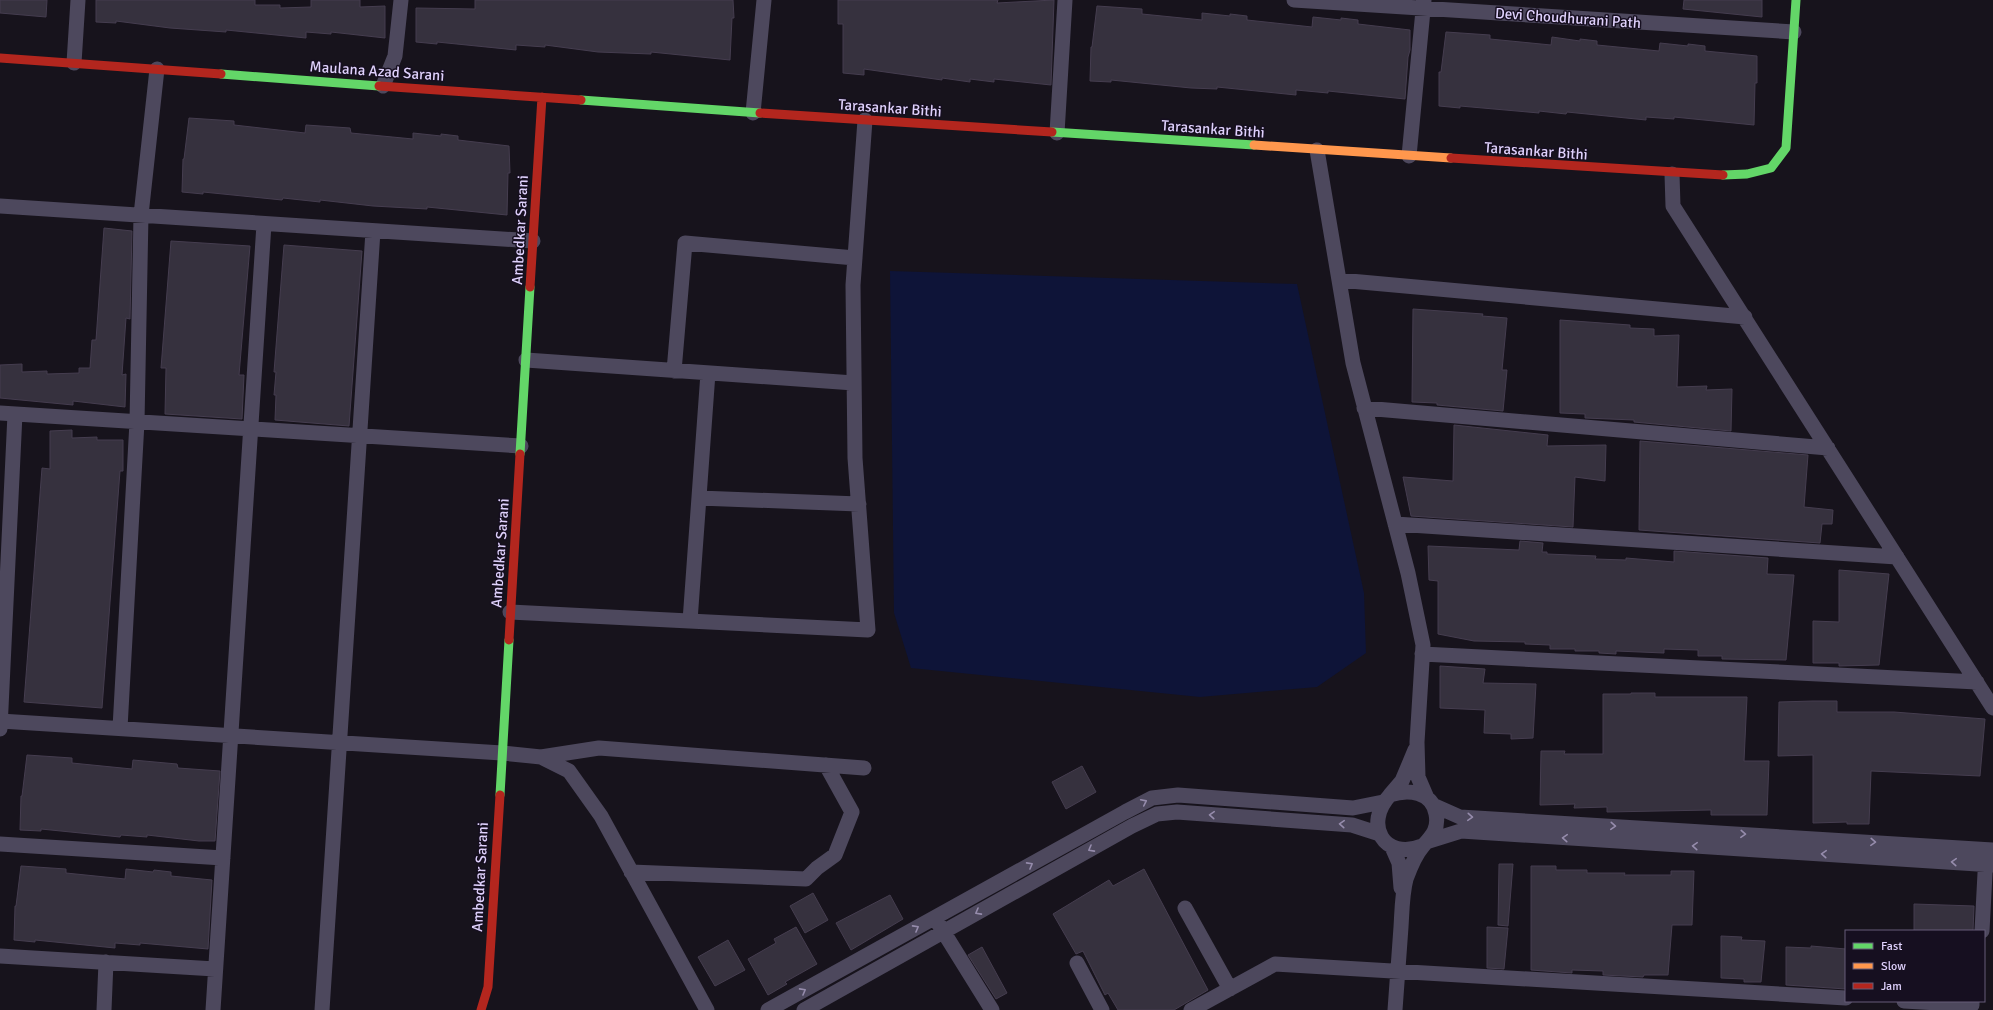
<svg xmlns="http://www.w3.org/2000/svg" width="1993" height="1010" font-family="Signika,sans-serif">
<rect width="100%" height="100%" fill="#17131c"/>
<!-- water -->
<path fill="#0e1438" d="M890 271 1297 284 1364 593 1366 653 1317 687 1200 697 911 668 894 613Z"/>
<!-- building -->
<path fill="#36313e" stroke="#453d4f" d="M0 0H47L46 17 0 13Z
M96 0H255V5H280V8L311 7V0H360V7L385 6V38L331 32V34L306 32V38L226 30V32L170 28 116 21V23L96 22Z
M475 0H733L734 18H732L730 60 651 52V54L598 52 545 45V47L516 45V50L437 42V44L416 42V8L475 9Z
M838 0H998L997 3 1054 0 1051 85 994 79V82L970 79V82L942 78V80L864 69V75L843 73V24H838Z
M1684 0H1762V17L1683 9Z
M1097 6 1142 9V14L1202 20V13L1230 16V14L1247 16V20L1312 27 1313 17 1341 20V18L1358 20V24L1410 30V50L1408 57 1405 99 1328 91V93L1296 90V95L1217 87V89L1191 88 1111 80V82L1090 81 1091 47H1092Z
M1446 32 1490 35V39L1551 45 1552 37 1580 41V39L1597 41V45L1659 51 1660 43 1688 46V44L1705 46V51L1757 56V83H1755L1754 125 1674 117V119L1646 117V120L1567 112 1566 114 1539 111V113L1460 106V108L1439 106V72H1441Z
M189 118 234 121V125L305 133 306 125 350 128 351 133 413 139V133L441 136V134L458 136V140L509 146 510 173H508L507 215 427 207V209L373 206 320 200V202L283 198 282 200 203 192V194L182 192 183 159H184Z
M104 228 132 231 130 319 126 318 122 375 126 374 125 407 73 401V405L0 398V365L22 364V372L47 371V374L79 373V368H90L92 340H96Z
M171 241 250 246 239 375H244L242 419 165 414 166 368H161Z
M284 245 362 251 349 426 275 420 276 395H274L276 372H274Z
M1413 309 1483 314 1482 316 1507 318 1502 370H1507L1503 411 1437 405V403L1412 402Z
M1560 320 1630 325V328L1654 329V336L1679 335 1677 387 1707 386 1706 390 1732 389 1731 431 1634 422V420L1585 418V414L1560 413Z
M1454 425 1548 435 1547 446 1606 445 1605 481 1575 477 1573 527 1411 516 1403 477 1453 481Z
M72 430V438L97 437V440H123V471H120L102 708 24 702 42 468 50 469V431Z
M1640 441 1808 455 1804 507 1833 510 1832 524H1822L1820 543 1639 530Z
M1520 541 1543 543 1542 552H1547V554L1596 556 1595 559 1626 560V558L1674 562V551L1768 558 1767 574 1794 575 1786 660 1722 659V656H1698V650L1664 649V653L1616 651V654L1599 653V651H1575V649H1550V645L1525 644V642L1474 641 1438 634V581L1429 580 1428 546 1519 550Z
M1839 570 1889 574 1879 665 1839 666V663H1813V621L1839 622Z
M1440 666 1485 669 1483 683 1536 684 1533 738 1511 739V734L1484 733 1485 710 1440 708Z
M1631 693H1655V697H1747L1744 761H1769L1767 815H1711V810L1607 812V807L1574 808 1575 804 1540 805 1541 751H1565L1564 754H1603V694H1631Z
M1813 701H1837V712H1894L1985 719 1980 776 1871 771 1869 824H1847V822L1813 823V755L1778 756 1779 702Z
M27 755 72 758V763L132 769 133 760 177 764 178 768 220 771 215 841H199L147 835V837L121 835 120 837 41 829V831L20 830 21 796H22Z
M1082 766 1096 792 1066 809 1052 782Z
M1499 864H1513L1508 926 1498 925Z
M21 866 66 869V873L125 879 126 869 153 872 154 870 171 872V876L212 880 208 949 140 943V945L115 943V948L35 940V942L14 940 15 906H16Z
M1531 866H1556V870H1587V873H1625L1624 875H1671V871H1694L1692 925H1672L1668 975H1644L1643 977 1603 975V971L1572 970V973L1531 970Z
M1144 869 1208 990 1174 1010H1118L1108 993 1105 995 1083 951 1076 954 1053 914 1109 880 1113 886Z
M813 893 828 920 805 933 790 906Z
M890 895 903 919 851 950 836 923Z
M1914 904 1974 906 1973 931H1914Z
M796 927 817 964 785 982 787 984 768 995 748 959 776 943 774 939Z
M1487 927 1508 928 1504 969 1487 968Z
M1721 936 1742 937 1741 940 1765 941 1761 982H1744V979L1721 978Z
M728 940 745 970 715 986 698 957Z
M1811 946 1846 949V989L1786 985V947L1811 948Z
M982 947 1007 993 996 999 968 955Z"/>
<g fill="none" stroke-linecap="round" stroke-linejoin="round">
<!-- street -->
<path stroke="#4d485d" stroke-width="15" d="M1294 0 1794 32
M74 63 78 0
M383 86 395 56 401 0
M753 113 764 0
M1057 133 1065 0
M1317 150 1353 363 1408 573 1423 645 1417 742 1418 777 1427 798
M1409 156 1424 0
M1672 174 1673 206 1993 708
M0 206 533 241
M1339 280 1745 317
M526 360 854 383
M674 371 685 243 855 258
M1364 408 1828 448
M0 413 521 446
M699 498 859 504
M1395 524 1897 557
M510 612 868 630 855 458 853 285 865 120
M690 621 708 373
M1422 654 1977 682
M0 721 502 753 541 757 569 771 601 816 707 1010
M120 728 137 422 141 215 157 69
M0 729 15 414
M541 757 599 748 864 768
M1390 795 1402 781 1415 750
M1433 805 1460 817 1993 850
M1429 841 1461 831 1993 865
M0 844 223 858
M1392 847 1399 863 1401 888
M631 872 806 879 817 868 835 855 852 812 826 765
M1185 908 1230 989
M938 923 992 1010
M1982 931 1986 854
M0 956 215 969
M1077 963 1102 1010
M1904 1001 1972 1005V1001
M104 1010 106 962
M213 1010 264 224
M322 1010 373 231
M768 1010 1125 812 1152 798 1178 795 1353 808 1383 802
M804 1010 1132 826 1157 814 1177 812 1352 825 1380 834
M1191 1010 1275 964 1846 998
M1395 1010C1397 982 1399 955 1401 927 1402 912 1402 894 1406 879 1410 868 1415 855 1423 846 1432 836 1439 829 1436 814 1432 791 1408 789 1390 795 1363 824 1384 861 1422 846"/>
<!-- fast -->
<path stroke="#63d668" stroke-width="9" d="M221 74 379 86
M581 100 760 113
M1052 132 1254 145
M1723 175 1747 174 1771 168 1786 148 1796 0
M520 454 530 287
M500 795 509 640"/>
<!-- slow -->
<path stroke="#ff974d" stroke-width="9" d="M1254 145 1451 158"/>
<!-- jam -->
<path stroke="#b3261e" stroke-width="9" d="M0 58 221 74
M379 86 581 100
M760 113 1052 132
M1451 158 1723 175
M530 287 542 97
M509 640 520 454
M481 1010 488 987 500 795"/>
</g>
<!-- one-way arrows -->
<defs><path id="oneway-chevron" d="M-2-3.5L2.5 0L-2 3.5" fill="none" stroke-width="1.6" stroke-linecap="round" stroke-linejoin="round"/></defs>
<g stroke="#968cac">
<use href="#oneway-chevron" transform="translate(1144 802) rotate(-26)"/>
<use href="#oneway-chevron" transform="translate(1212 815) rotate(-176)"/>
<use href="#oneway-chevron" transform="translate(1470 817) rotate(4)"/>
<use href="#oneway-chevron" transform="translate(1342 824) rotate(-176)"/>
<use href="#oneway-chevron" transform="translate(1613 826) rotate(4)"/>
<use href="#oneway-chevron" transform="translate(1743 834) rotate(3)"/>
<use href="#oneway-chevron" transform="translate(1565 838) rotate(-176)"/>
<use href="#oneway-chevron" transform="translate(1873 842) rotate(3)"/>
<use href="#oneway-chevron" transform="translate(1695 846) rotate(-176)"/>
<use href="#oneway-chevron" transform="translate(1091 849) rotate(151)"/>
<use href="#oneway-chevron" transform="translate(1824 854) rotate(-176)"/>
<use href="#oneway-chevron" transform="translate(1954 862) rotate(-176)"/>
<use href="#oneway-chevron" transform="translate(1030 865) rotate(-29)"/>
<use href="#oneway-chevron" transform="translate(978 912) rotate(151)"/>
<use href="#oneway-chevron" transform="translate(916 928) rotate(-29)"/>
<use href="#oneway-chevron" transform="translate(803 991) rotate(-29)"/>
</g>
<g text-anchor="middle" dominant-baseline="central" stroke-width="3" stroke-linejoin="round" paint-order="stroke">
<!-- street labels -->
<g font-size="15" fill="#dfd1fc" stroke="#160f20">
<text transform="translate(1568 18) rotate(4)">Devi Choudhurani Path</text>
<text transform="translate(377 71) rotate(4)">Maulana Azad Sarani</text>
<text transform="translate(890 108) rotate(4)">Tarasankar Bithi</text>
<text transform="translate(1213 129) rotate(4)">Tarasankar Bithi</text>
<text transform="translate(1536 151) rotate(4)">Tarasankar Bithi</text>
<text transform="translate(520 230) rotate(-87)">Ambedkar Sarani</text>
<text transform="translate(500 553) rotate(-86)">Ambedkar Sarani</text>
<text transform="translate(480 877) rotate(-87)">Ambedkar Sarani</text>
</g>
</g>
<!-- legend -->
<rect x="1845" y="930" width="140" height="72" fill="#160f20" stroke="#665d78"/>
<rect x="1853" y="943" width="20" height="6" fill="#63d668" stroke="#665d78"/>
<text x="1881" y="950" font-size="12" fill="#dfd1fc">Fast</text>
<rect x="1853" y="963" width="20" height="6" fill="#ff974d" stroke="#665d78"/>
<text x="1881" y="970" font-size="12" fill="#dfd1fc">Slow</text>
<rect x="1853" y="983" width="20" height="6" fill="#b3261e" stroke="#665d78"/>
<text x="1881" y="990" font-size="12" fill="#dfd1fc">Jam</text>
</svg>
